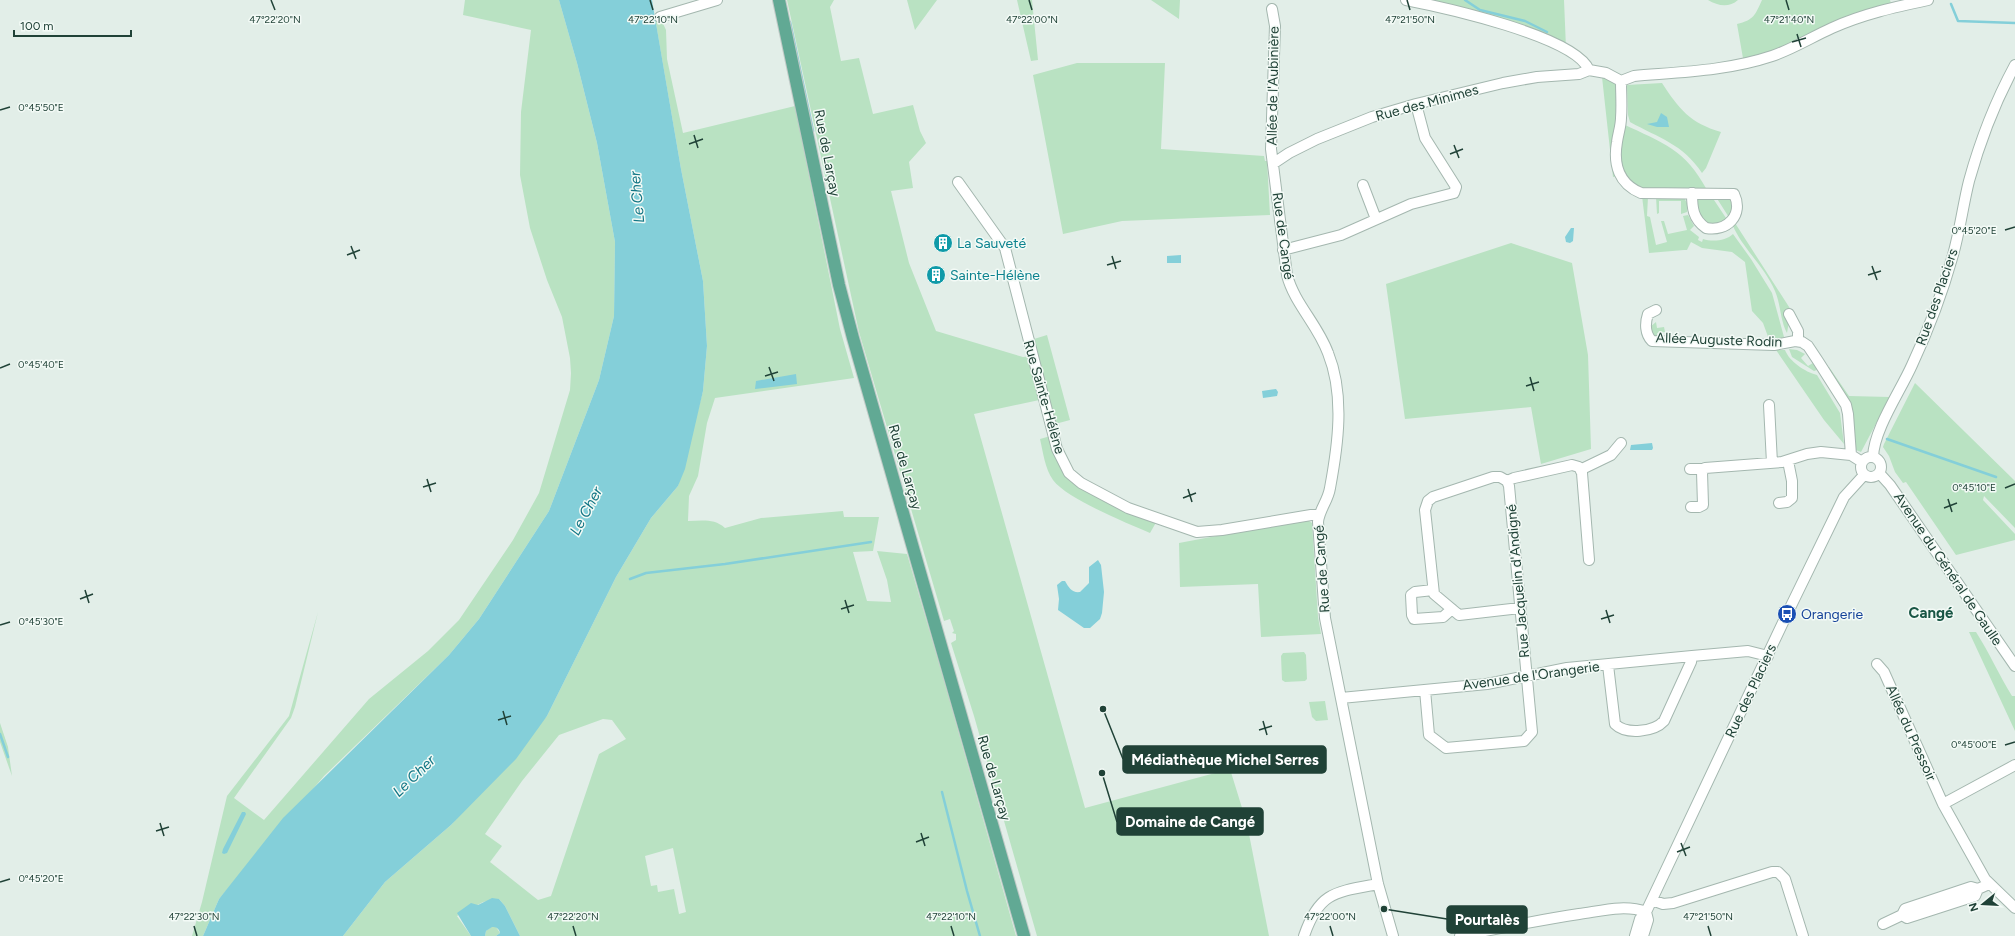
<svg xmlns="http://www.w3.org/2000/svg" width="2015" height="936" font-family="Figtree,sans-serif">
<rect width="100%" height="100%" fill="#e2eee8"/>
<!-- green -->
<path fill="#b9e2c2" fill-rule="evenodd" d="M465 0H559L577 63 597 143 615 242 614 316 599 380 549 511 479 619 449 655 324 776 219 899 203 936H192L202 902 227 796 289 716 318 612 295 707 291 718 234 798 264 820 369 699 428 651 459 620 513 540 539 493 570 390 571 373 570 358 562 317 547 280 530 228 520 175 521 112 531 30 463 15Z
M787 0H834L830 7 841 61 859 58 873 114 913 105 920 131 926 143 909 162 913 188 891 191 909 263 936 331 1023 357 1032 356 1044 399 974 414 1085 808 1230 769 1247 824 1269 936H1037L974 716 951 643 956 640V634L952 633 954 631 950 619 944 621 859 332Z
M907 0H937L915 30Z
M1017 0H1032L1038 60 1031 61Z
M1151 0H1180L1179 19Z
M1406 0H1564L1566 48Z
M1708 0H1738C1729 8 1718 6 1708 0Z
M1762 0H1890L1892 7 1744 64 1737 24C1754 20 1755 15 1762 0Z
M660 17 666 30 667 59 683 133 795 106 840 329 854 378 715 398 707 423 698 476 689 496 688 521C701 521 714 518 725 528L761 518 843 511 844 517H879L873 551 853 552 867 601 891 602 887 580 877 551 907 554 943 677 1016 936H520L505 906 499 899 483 902 457 916 471 936H343L385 882 451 825 547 716 616 577 651 518 678 486 703 391 707 346 703 281 681 169 655 18ZM603 719 612 720 626 739 599 754 551 896 538 900 490 862 502 846 485 834 522 781 559 735ZM673 848 686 912 679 914 674 889 658 892 657 885 651 886 645 856Z
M1077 63H1165L1161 149 1264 156 1265 161H1267L1270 215 1122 221 1063 234 1033 75Z
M1602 77 1616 82 1617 176 1613 177Z
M1662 83C1679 109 1690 123 1721 132L1706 168 1702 173C1683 144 1659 138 1630 122L1628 115 1627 85Z
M1623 124C1663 143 1685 149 1707 190H1642C1626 183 1618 164 1619 146 1619 139 1622 131 1623 124Z
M1642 196 1648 197 1647 216 1650 217 1656 245 1667 242 1661 221H1664L1668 234 1687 230 1683 216 1688 215 1694 226 1690 230 1699 237 1698 240 1702 242 1703 239C1712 242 1726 241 1733 234L1751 259 1772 293 1784 337 1770 342 1763 323 1752 311 1745 262 1732 252 1702 248 1691 242 1687 250H1684L1649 253Z
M1656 197 1684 198 1687 203V212L1681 214V201H1659V213L1657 214Z
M1712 197 1728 221 1718 227 1700 221 1696 200 1698 198Z
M1716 197H1729L1734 204 1730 219Z
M1735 223 1791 310 1787 333C1780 320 1781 305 1775 291 1765 267 1743 249 1733 226Z
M1511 243 1572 263 1588 355 1591 449 1541 464 1531 407 1405 419 1386 284Z
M1656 322 1657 328 1664 327 1665 332 1657 333 1658 339H1655L1650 327Z
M1047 335 1070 420 1055 424 1034 339Z
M1789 349 1797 350 1805 354 1801 358 1808 366 1813 363 1817 370 1814 371 1792 357Z
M1776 350H1785C1789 361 1805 372 1817 375L1840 413 1844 444 1824 420Z
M1827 367H1829L1849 396 1890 397 1861 452 1856 450 1851 410Z
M1915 383 2015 481V528L1984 496 1983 500 2015 534V540L1956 555 1906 482 1903 483 1895 472 1889 456 1883 447 1884 444Z
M1054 435 1074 478 1158 519 1150 533C1127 523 1067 499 1053 480 1045 469 1043 452 1040 439Z
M1306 519 1312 523 1318 617 1321 634 1261 637 1258 584 1180 587 1179 543Z
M1969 632H1976C1989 652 1999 675 2012 696H2015V731Z
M1304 652 1306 655 1307 679 1305 681 1285 682 1282 680 1281 656 1283 653Z
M1325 701 1328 720 1316 721 1312 717 1309 702Z
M0 723 8 747 12 776 0 742Z
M491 927H496L500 933 496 936H485L486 931Z"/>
<!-- water -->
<path fill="#84cfd9" d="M559 0H652L681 169 703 281 707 346 703 391 685 469 678 486 651 518 616 577 547 716 516 759 451 825 385 882 343 936H203L219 899 283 818 449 655 479 619 549 511 599 380 614 316 615 242 597 143 577 63Z
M1661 113 1667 117 1669 127H1657L1647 124 1657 122Z
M1571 228H1574L1573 241 1570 243 1566 242 1565 237Z
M1181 255V263H1167V256Z
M796 374 797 384 755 389 756 381Z
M1276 389 1278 392 1277 396 1263 398 1262 391Z
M1652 443 1653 448 1652 450H1630L1631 445Z
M1098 560 1101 565 1104 592 1102 613 1100 619 1090 628H1084L1058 610 1059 599 1057 585 1062 581H1065C1069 588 1072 593 1080 592L1089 583V567Z
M242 812H245L246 814 227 853 224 854 222 853 223 849Z
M492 898 499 899 505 906 520 936H496L500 933C499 928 496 927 492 927L486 931 485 936H471L457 913 471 903 478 905Z"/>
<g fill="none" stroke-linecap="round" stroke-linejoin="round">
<!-- stream -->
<path stroke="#84cfd9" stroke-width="2.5" d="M1465 0 1480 10 1525 21 1547 32
M1951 4 1958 21 2015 23
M790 22 813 131
M1887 439 1996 477
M630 579 646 573 725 564 871 542
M0 734 8 757
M942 792 967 891 980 936"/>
<defs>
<path id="minor" d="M1406 0C1442 7 1575 36 1589 70L1606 73 1621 81 1634 76C1680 72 1727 71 1772 56 1793 49 1812 37 1832 28 1863 14 1895 7 1928 0
M1272 9 1275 26 1271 149 1287 275C1294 303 1318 325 1328 353 1345 395 1338 445 1330 488 1328 501 1319 510 1318 522L1325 618 1378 884 1393 936
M660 17 717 0
M1621 81C1621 93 1622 106 1621 118 1621 126 1618 134 1617 142 1613 165 1619 184 1641 193L1734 194C1744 215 1727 232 1706 228 1693 219 1692 208 1692 193
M1274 163 1289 153 1317 139 1372 117 1416 104 1503 83 1537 77 1579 74 1589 70
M958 182 1005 248 1057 449 1069 473 1081 483 1128 508 1197 532 1222 530 1311 515H1318
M1363 185 1376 219
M1283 250 1341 235 1411 204 1454 193 1456 187 1425 138 1416 104
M1656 310 1648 314C1645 323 1645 334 1652 341L1774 345 1795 341 1802 342 1808 346 1818 361 1846 405 1848 414 1851 455
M1789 314 1798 331V341
M1769 405 1772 463
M1861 467a10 10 0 1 1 20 0a10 10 0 1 1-20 0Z
M1873 457C1874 429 1900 392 1912 365 1928 331 1943 291 1953 255 1960 230 1963 205 1969 181 1980 141 1995 102 2015 65
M1582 469 1611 455 1621 443
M1690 469H1703
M1880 474 1890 485 2015 666
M1507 481 1514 478 1572 465 1579 467 1582 473 1589 560
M1779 503 1787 502 1792 498V481L1788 461
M1691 507H1699L1703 505 1702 472 1705 468 1782 462 1807 454 1821 452 1851 455 1862 462
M1433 590 1415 592 1411 595 1412 615 1414 619 1443 617 1452 609
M1877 664 1884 672 1943 804
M1608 665 1615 724C1626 735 1654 732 1664 721L1691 662 1692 656
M1425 690 1429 735 1446 748 1524 741 1532 732 1509 486 1507 481 1500 477H1493L1433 497 1428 501 1425 510 1434 594 1459 615 1520 608
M1341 698 1487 684 1567 668 1692 656 1748 651 1768 656
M2015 765 1943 804 1985 879 2015 908
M1978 889 1975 896 1907 918 1902 915 1905 909 1971 887 1978 889 1989 884
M1652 900 1663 904 1673 903 1772 872H1778L1785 879 1803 936
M1883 924 1902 915
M1304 936C1319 892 1335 892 1378 884
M1460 936C1500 928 1539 920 1579 914 1601 911 1625 904 1646 912
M1635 936 1640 919 1646 912 1787 614 1844 497 1864 475
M1643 936 1648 920 1646 912"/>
<path id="major" d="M779 0 839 285 853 338 1024 936"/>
</defs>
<!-- minor casing -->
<use href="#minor" stroke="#a4b7af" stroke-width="12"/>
<!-- major casing -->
<use href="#major" stroke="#c1cac7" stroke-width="14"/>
<!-- minor -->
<use href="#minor" stroke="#fff" stroke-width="10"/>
<!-- major -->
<use href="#major" stroke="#61a994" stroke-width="12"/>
</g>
<!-- ticks -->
<path fill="none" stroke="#204237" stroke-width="1.5" d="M271 0 275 10M650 0 653 10M1029 0 1032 10M1407 0 1410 10M1786 0 1789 10M1797 34 1801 47M1792 42 1806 38M0 110 10 107M694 135 698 148M689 144 703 139M1454 145 1459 158M1450 154 1463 149M2005 230 2015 227M351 246 356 259M347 255 360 250M1112 256 1116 269M1107 265 1121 261M1872 266 1877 280M1868 275 1881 271M769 367 774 381M0 368 10 364M765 376 778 372M1530 377 1534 391M1526 386 1539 382M427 479 431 492M423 487 436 483M2005 488 2015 484M1188 489 1192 502M1183 498 1196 493M1948 499 1952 512M1944 508 1957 503M85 590 89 603M80 599 93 594M845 600 849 613M841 609 854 605M1606 610 1610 623M1601 619 1614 615M0 625 10 622M503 711 507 725M498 720 511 716M1263 721 1267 735M1259 730 1272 726M2005 745 2015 742M160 823 164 836M156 831 169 827M921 833 925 846M916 842 929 837M1681 843 1686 856M1677 852 1690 847M0 882 10 879M194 926 197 936M573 926 576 936M951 926 954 936M1330 926 1333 936M1708 926 1711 936"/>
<!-- icons -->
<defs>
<symbol id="building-disc" viewBox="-11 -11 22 22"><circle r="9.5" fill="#0f9aa8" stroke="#f3faf6"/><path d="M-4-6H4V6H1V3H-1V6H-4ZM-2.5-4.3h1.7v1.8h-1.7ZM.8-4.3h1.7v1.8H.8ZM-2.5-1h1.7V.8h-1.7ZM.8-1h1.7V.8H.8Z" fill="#fff"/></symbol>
<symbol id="bus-disc" viewBox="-11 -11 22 22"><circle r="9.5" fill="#1a4fb4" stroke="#f3faf6"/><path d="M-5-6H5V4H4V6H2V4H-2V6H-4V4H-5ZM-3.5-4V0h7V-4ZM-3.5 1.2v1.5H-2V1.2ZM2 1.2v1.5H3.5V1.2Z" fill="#fff"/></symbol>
</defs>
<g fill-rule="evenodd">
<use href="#building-disc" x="932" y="232" width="22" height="22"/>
<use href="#building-disc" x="925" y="264" width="22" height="22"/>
<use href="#bus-disc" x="1776" y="603" width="22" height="22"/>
</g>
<g text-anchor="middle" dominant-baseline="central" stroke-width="3" stroke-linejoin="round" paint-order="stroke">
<!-- street labels -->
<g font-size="14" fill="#204237" stroke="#f3faf6">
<text transform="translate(1273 86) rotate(-89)">Allée de l'Aubinière</text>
<text transform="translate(1427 103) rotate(-15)">Rue des Minimes</text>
<text transform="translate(827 153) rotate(79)">Rue de Larçay</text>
<text transform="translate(1283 236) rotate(82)">Rue de Cangé</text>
<text transform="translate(1937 297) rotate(-71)">Rue des Placiers</text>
<text transform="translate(1719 340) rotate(2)">Allée Auguste Rodin</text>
<text transform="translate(1044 397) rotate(74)">Rue Sainte-Hélène</text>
<text transform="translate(905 467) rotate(74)">Rue de Larçay</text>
<text transform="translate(1322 569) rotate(-94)">Rue de Cangé</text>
<text transform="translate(1948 569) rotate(56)">Avenue du Général de Gaulle</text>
<text transform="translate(1518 581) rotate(-95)">Rue Jacquelin d'Andigné</text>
<text transform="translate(1531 676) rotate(-8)">Avenue de l'Orangerie</text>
<text transform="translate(1751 691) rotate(-65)">Rue des Placiers</text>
<text transform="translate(1911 733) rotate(66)">Allée du Pressoir</text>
<text transform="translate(994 778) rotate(74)">Rue de Larçay</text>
</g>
<!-- culture labels -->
<g font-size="14" fill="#0d838f" stroke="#f3faf6" text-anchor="start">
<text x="957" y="243">La Sauveté</text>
<text x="950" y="275">Sainte-Hélène</text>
</g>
<!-- transit labels -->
<g font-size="14" fill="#164399" stroke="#f3faf6" text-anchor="start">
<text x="1801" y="614">Orangerie</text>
</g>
<!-- water labels -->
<g font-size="15" font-style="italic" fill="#127685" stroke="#f3faf6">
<text transform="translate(637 197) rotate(-95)">Le Cher</text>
<text transform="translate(586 511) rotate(-62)">Le Cher</text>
<text transform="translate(414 776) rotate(-44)">Le Cher</text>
</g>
<!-- neighbourhood labels -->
<g font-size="15" font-weight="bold" fill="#195645" stroke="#f3faf6">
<text x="1931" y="613">Cangé</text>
</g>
</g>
<g font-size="10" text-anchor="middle" fill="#204237" stroke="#f3faf6" stroke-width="3" stroke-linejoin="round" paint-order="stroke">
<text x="275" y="23">47°22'20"N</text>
<text x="653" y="23">47°22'10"N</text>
<text x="1032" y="23">47°22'00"N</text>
<text x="1410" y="23">47°21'50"N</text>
<text x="1789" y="23">47°21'40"N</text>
<text x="41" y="111">0°45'50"E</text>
<text x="1974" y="234">0°45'20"E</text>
<text x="41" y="368">0°45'40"E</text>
<text x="1974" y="491">0°45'10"E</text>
<text x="41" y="625">0°45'30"E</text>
<text x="1974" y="748">0°45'00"E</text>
<text x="41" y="882">0°45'20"E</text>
<text x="194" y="920">47°22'30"N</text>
<text x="573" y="920">47°22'20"N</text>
<text x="951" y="920">47°22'10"N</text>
<text x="1330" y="920">47°22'00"N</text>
<text x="1708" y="920">47°21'50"N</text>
</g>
<!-- callouts -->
<path fill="none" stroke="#204237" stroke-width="1.5" d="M1103 709L1123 759M1102 773L1117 822M1384 909L1447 919"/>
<g fill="#204237" stroke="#f3faf6" stroke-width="1.5">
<circle cx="1103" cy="709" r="4"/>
<circle cx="1102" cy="773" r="4"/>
<circle cx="1384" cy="909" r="4"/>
</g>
<g fill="#204237" stroke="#204237" stroke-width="1.5">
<rect x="1123" y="746" width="203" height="27" rx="4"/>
<rect x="1117" y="808" width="146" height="27" rx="4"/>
<rect x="1447" y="906" width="80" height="27" rx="4"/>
</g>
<g font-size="15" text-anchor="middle" font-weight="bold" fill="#fff">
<text x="1225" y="765">Médiathèque Michel Serres</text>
<text x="1190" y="827">Domaine de Cangé</text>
<text x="1487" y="925">Pourtalès</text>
</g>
<!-- north arrow -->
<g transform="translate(1983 904) rotate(252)" stroke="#f3faf6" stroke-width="3" paint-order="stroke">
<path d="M0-3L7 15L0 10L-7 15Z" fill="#204237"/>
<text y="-6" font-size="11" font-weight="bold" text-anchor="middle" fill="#204237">N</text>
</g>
<!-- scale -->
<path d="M14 30v6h117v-6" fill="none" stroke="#204237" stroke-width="2"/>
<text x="20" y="30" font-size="12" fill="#204237" stroke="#f3faf6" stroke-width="3" paint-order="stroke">100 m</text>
</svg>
